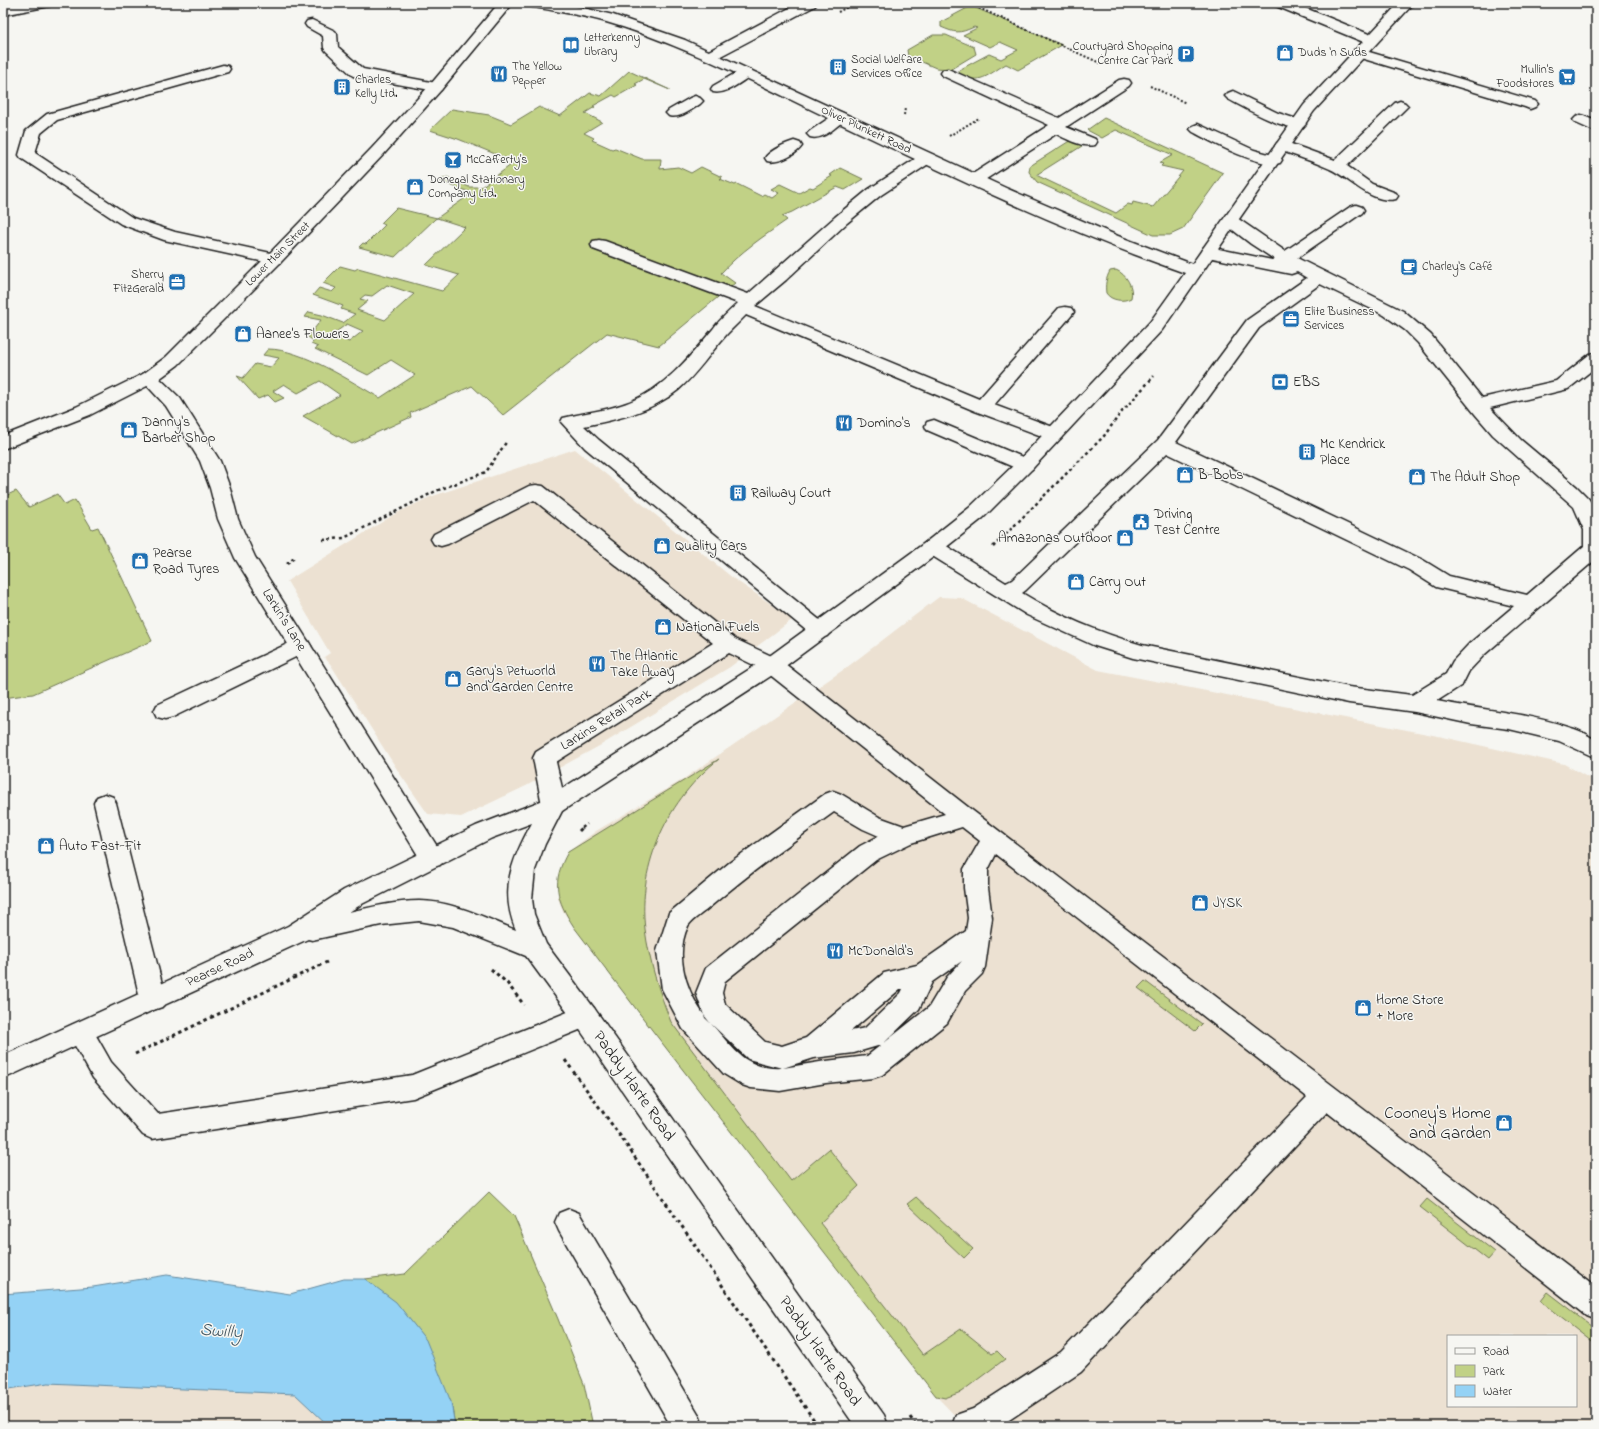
<svg xmlns="http://www.w3.org/2000/svg" width="1599" height="1429" font-family="'Indie Flower',sans-serif">
<rect width="100%" height="100%" fill="#f6f6f2"/>
<filter id="ink" filterUnits="userSpaceOnUse"><feTurbulence type="fractalNoise" baseFrequency=".025" numOctaves="2"/><feDisplacementMap in="SourceGraphic" scale="8" xChannelSelector="R" yChannelSelector="G"/><feConvolveMatrix kernelMatrix="1 2 1 2 8 2 1 2 1" color-interpolation-filters="sRGB"/></filter>
<g filter="url(#ink)">
<!-- built -->
<path fill="#ece1d2" fill-rule="evenodd" d="M575 449 734 579 793 619 730 667 601 745 526 786 461 817 428 814 400 774 331 665 324 657 330 653 287 581 395 514 430 497Z
M939 597 961 598 1098 670 1443 737 1564 764 1596 782V1426H965L936 1396 652 1030 574 927 563 911 558 898V879L563 862 568 852 596 831 679 782 846 668ZM1448 1336H1576V1406H1448Z
M48 1383 296 1394 329 1426H3V1390Z"/>
<!-- green -->
<path fill="#c1d186" stroke="#6e7651" fill-rule="evenodd" d="M971 6 1062 45 1018 70 1006 64C987 75 981 85 959 75V70L989 54 1001 59 1018 50 1000 42 990 47 963 35 977 28 974 27C959 34 955 33 941 27V22Z
M933 35H946L974 47 976 54 951 69 936 68 908 56 907 50Z
M629 71 670 90 644 79 635 84 637 85 616 97 613 95 593 106 595 107 585 113 602 122 584 133 594 138 592 140 612 149 615 148 642 159H661L660 169 678 167 691 173 701 167 722 177 720 179 735 185 737 184 761 196 764 194 772 198 779 193 771 189 780 184 799 193 810 187 813 188 832 176 830 175 840 168 863 179 845 190 837 187 792 212 782 216 787 220C764 236 740 252 721 273L735 283 659 346 607 333 503 415 472 386 410 413 411 417 352 444 303 416 340 395 320 381 298 393 284 384 273 391 284 398 275 402 268 395 258 399 237 376 243 378 255 364 271 367 279 358 263 355 268 349C302 349 350 381 380 398L415 375 391 360 368 375 315 349 318 347 311 344 314 341 308 337 321 320 305 317 309 312 322 315 343 323 355 314 341 309 343 306 313 295 319 288 332 292 336 288 323 283 340 266 355 270 358 268 442 291 459 275 426 265 465 227 437 218 435 219 395 257 359 247 363 243 366 244 385 225 381 223 396 208 437 218 472 193 439 181 447 177 469 187H481L515 162 458 139 430 130 452 109 489 115 511 124 539 107 560 116 590 93 601 96ZM387 285 414 294 385 320 357 310 368 301 360 299 365 295 372 296ZM347 324 363 331 349 342 333 334Z
M1104 118 1223 173 1183 229 1170 235H1153L1037 182 1029 172 1030 166 1071 140 1082 146 1036 175 1116 213 1128 204 1132 205 1133 202 1153 207 1183 171 1161 166 1163 164 1159 163 1173 155 1116 130 1102 138 1087 130Z
M1116 270C1126 274 1134 287 1131 298 1124 302 1111 301 1106 293 1105 285 1106 278 1110 271Z
M16 491 29 507 57 494 65 505 75 500 92 529 98 527 152 641 33 694 3 698V497Z
M719 759C669 798 637 864 645 929 649 961 659 992 671 1022L791 1181 829 1149 859 1186 820 1223 923 1355 961 1329 992 1354 997 1351 1005 1359 961 1392 945 1398 936 1396 652 1030 574 927C556 899 551 882 568 852Z
M1145 981 1202 1024 1195 1031 1138 988Z
M489 1192 514 1216 558 1319 584 1384 593 1426H455L451 1402 365 1279 405 1274Z
M916 1197 973 1249 964 1258 907 1204Z
M1427 1199 1495 1252 1488 1260 1420 1207Z
M1548 1292 1596 1329V1344L1541 1301Z"/>
<!-- water -->
<path fill="#94d2f5" stroke="#64899e" d="M167 1275 290 1294 344 1279H365L396 1302 426 1340 451 1402 455 1426H329L295 1394 48 1383 3 1390V1294L93 1287Z"/>
<g fill="none" stroke-linecap="round" stroke-linejoin="round">
<defs>
<path id="lane" d="M799 3H817L815 6 715 59 710 60 705 59 703 56 705 53Z
M1274 3H1293L1376 37 1378 40 1376 43 1371 44 1366 43 1276 6Z
M312 20 335 31 337 34 338 47 363 69 436 83 441 84 443 87 441 90 436 91 353 76 326 51 324 48 323 36 307 27 305 24 307 21Z
M1359 49 1535 101 1538 104 1535 107 1530 109 1525 107 1354 56 1352 53 1354 50Z
M746 69 751 70 753 73 751 76C740 82 726 95 713 92L711 89 713 86 741 70Z
M948 69 1059 118 1119 80 1124 79 1129 80 1131 83 1129 86 1066 127 1095 139 1097 142 1095 145C1082 148 1067 139 1056 134L980 183 974 185 968 183 966 180 968 177 1049 125 943 76 941 73 943 70Z
M1233 91 1278 113 1303 121 1306 124 1303 127C1286 132 1245 108 1228 99L1225 96 1228 93Z
M695 96 700 98 703 101 700 104C691 110 680 119 669 116L666 113 669 110 690 98Z
M1400 101 1405 103 1408 106 1405 109 1347 166 1372 184 1396 193 1398 196 1396 199C1372 205 1349 177 1330 169 1313 161 1295 156 1277 149L1275 146 1277 143 1283 141 1335 160 1395 103Z
M840 112 845 114 848 117 845 120C835 127 823 141 810 137L807 134 810 131 835 114Z
M1581 115 1596 121V132L1576 123 1573 120 1576 117Z
M1198 124 1254 150 1280 157 1282 160 1280 163C1259 168 1212 142 1193 132L1190 129 1193 126Z
M794 141 800 143 802 146C796 155 778 164 767 161L765 158C770 150 785 144 794 141Z
M927 153 933 155 935 158 933 161 881 195 847 223 786 280 755 306 979 399 1059 308 1065 307 1071 308 1074 312 1071 316 994 405 1061 430 1063 434 1061 438 1054 440 1047 438 975 411 746 315C740 321 733 328 727 334 710 353 697 374 678 390 652 411 617 420 584 426L599 440 827 626 831 631 827 636 820 638 813 636 585 448 561 422 563 418C587 412 612 410 634 400 668 385 690 356 713 329 720 319 730 311 738 303L593 249 591 245 593 241 599 240 605 241 748 294 835 217 869 189 921 155Z
M1356 205 1362 207 1364 210 1362 213 1297 258 1403 311 1431 335 1482 398 1556 381 1590 354 1596 353V367L1568 389 1490 408 1521 440 1577 487 1588 498 1596 510V559L1485 654 1469 671 1462 685 1437 701C1481 710 1528 713 1571 728 1580 730 1588 736 1596 740V758L1559 741 1509 729 1471 724 1415 712 1349 703 1133 658 1095 646 1027 615 926 552 923 547 926 542 933 540 940 542 1006 583 1012 580 1158 440 1247 320 1307 278 1297 272 1291 274 1203 256 1201 252 1203 248 1209 247 1272 260 1274 259 1251 244 1225 224 1223 221 1225 218 1231 216 1237 218 1285 251 1350 207ZM1320 284 1384 315 1405 330 1418 343 1475 414 1493 435 1574 507 1584 530V546L1527 595 1449 576 1423 560 1176 442 1259 328ZM1167 453 1409 570 1436 587 1514 606 1469 644 1453 661 1446 674 1412 695 1349 687 1142 645C1100 633 1059 616 1022 593L1026 590Z
M934 420 1032 461 1035 465 1032 469 1025 471 1018 469 927 430 925 426 927 422Z
M536 485 543 486 735 639 780 660 973 811 1596 1287V1319L1586 1315 1327 1112 1081 1372 1000 1426H952L956 1415 973 1409 1061 1352 1307 1097 996 854 988 870V888L992 918 985 967 982 974 965 991 947 1023 882 1075 873 1078 826 1083 780 1091 751 1088 742 1085 724 1074 683 1029 662 989 657 951 669 913 729 863 825 794 833 791 841 794 879 817 904 826 945 814 764 670 729 653 556 762 566 805 562 811 554 814 546 811 542 805 533 758 536 752 713 643 534 500 448 544 441 546 434 544 431 539 434 534 529 486ZM834 812 863 829 879 836 860 846 706 968 696 993 705 1018 748 1059 782 1068C746 1070 735 1050 713 1026 690 1001 672 960 688 926 692 919 705 912 711 906 750 873 792 842 834 812ZM962 827 980 841 964 869V888L968 918 966 931 917 965 884 973 806 1038 782 1046 765 1042 725 1004 722 993 725 981 876 860 911 843ZM962 961 947 977 929 1007 884 1043 919 1009 932 982ZM900 989H903L901 993 865 1028 851 1031ZM881 1045 867 1056 826 1061 783 1068 814 1058 854 1053Z
M300 638 308 641 311 646 308 651 173 717 165 719 157 717 154 711 157 705Z
M105 794 113 797 116 803 166 999 162 1007 153 1010 144 1007 140 999 94 803 97 797Z
M585 1005 594 1008 598 1016 594 1024 413 1098 152 1139 143 1135 93 1078 68 1033 72 1025 81 1022 90 1025 111 1062 158 1114 412 1075Z
M569 1209 579 1213 699 1415 703 1426H671L559 1231 555 1222 559 1213Z"/>
<path id="street" d="M23 3H52L50 6 3 15V7Z
M223 65 228 66 230 69 228 72 57 120 41 133 35 153 133 218 175 232 280 255 282 259 280 263 274 264 164 240 121 224 21 158 19 155 26 131 47 114Z
M149 372 155 374 180 398 220 461 230 488 238 519 255 557 440 851 444 858 440 865 432 867 424 865 235 558 218 519 210 488 200 461 166 406 140 378 143 374Z"/>
<path id="secondary" d="M499 3H513L441 90 384 154 280 263 178 365 155 382 90 415 3 449V436L76 407 143 374 166 357 268 255 372 148 431 84Z
M526 3H560L571 5 613 15 685 40 1008 189 1118 236 1192 264 1304 105 1399 3H1414L1314 111 1162 330 1032 469 983 518 940 552 780 670 562 811 545 844 535 870 532 899 534 914 546 944 594 1008 884 1415 888 1426H855L576 1024 526 956 453 927 419 921 381 925 312 940 308 939 3 1079V1056L288 926 344 890 476 826 546 799 764 660 926 542 969 508 1018 461 1150 322 1185 273C1067 232 950 176 837 122 761 86 684 44 603 21 580 15 556 11 533 7L528 6ZM532 823C512 859 499 890 516 930 485 918 453 901 419 901 396 901 372 907 349 912L362 904 492 838Z"/>
</defs>
<!-- lane casing -->
<use href="#lane" stroke="#1c1c1c" stroke-width="3"/>
<!-- street casing -->
<use href="#street" stroke="#1c1c1c" stroke-width="3"/>
<!-- secondary casing -->
<use href="#secondary" stroke="#1c1c1c" stroke-width="3"/>
<!-- path-far2 -->
<path stroke="#1c1c1c" stroke-width="2" stroke-dasharray="2 2" stroke-linecap="butt" d="M968 3 1100 63
M838 12 855 3
M1150 86 1186 103
M904 115 905 108
M949 136 979 118"/>
<!-- path-far1 -->
<path stroke="#1c1c1c" stroke-width="2.5" stroke-dasharray="3 3" stroke-linecap="butt" d="M323 540 344 538 436 491 486 472 507 441
M993 547 1104 436 1120 414 1154 376
M287 564 294 558
M582 828 587 824"/>
<!-- path -->
<path stroke="#1c1c1c" stroke-width="3" stroke-dasharray="3.5 3.5" stroke-linecap="butt" d="M579 831 583 827
M491 969 507 983 524 1005
M135 1054 327 962
M565 1060 621 1137 818 1426
M910 1417 916 1426"/>
<!-- lane -->
<use href="#lane" fill="#f6f6f2" fill-rule="evenodd"/>
<!-- street -->
<use href="#street" fill="#f6f6f2" fill-rule="evenodd"/>
<!-- secondary -->
<use href="#secondary" fill="#f6f6f2" fill-rule="evenodd"/>
</g>
</g>
<!-- icons -->
<defs>
<symbol id="library-square" viewBox="-11 -11 22 22"><rect x="-9" y="-9" width="18" height="18" rx="4" fill="#1f6fb2" stroke="#f6f6f2"/><path d="M-6-4Q-3-5.5-.7-3.5V5Q-3 3-6 4ZM6-4Q3-5.5 .7-3.5V5Q3 3 6 4Z" fill="#fff"/></symbol>
<symbol id="shop-square" viewBox="-11 -11 22 22"><rect x="-9" y="-9" width="18" height="18" rx="4" fill="#1f6fb2" stroke="#f6f6f2"/><path d="M-5-2.5h2.3a2.7 3.5 0 0 1 5.4 0H5L5.5 6h-11ZM-1.5-2.5h3a1.5 2.3 0 0 0-3 0Z" fill="#fff"/></symbol>
<symbol id="parking-square" viewBox="-11 -11 22 22"><rect x="-9" y="-9" width="18" height="18" rx="4" fill="#1f6fb2" stroke="#f6f6f2"/><path d="M-3.5-5.5H1a3.5 3.5 0 0 1 0 7H-1V5.5H-3.5ZM-1-3.4V-.6H.8a1.4 1.4 0 0 0 0-2.8Z" fill="#fff"/></symbol>
<symbol id="building-square" viewBox="-11 -11 22 22"><rect x="-9" y="-9" width="18" height="18" rx="4" fill="#1f6fb2" stroke="#f6f6f2"/><path d="M-4-6H4V6H1V3H-1V6H-4ZM-2.5-4.3h1.7v1.8h-1.7ZM.8-4.3h1.7v1.8H.8ZM-2.5-1h1.7V.8h-1.7ZM.8-1h1.7V.8H.8Z" fill="#fff"/></symbol>
<symbol id="restaurant-square" viewBox="-11 -11 22 22"><rect x="-9" y="-9" width="18" height="18" rx="4" fill="#1f6fb2" stroke="#f6f6f2"/><path d="M-5-6h1v4h1v-4h1v4h1v-4h1v5L-1.5 .5V6h-2V.5L-5-1ZM5-6V6H3V1.5H1.5Q1.5-4 5-6Z" fill="#fff"/></symbol>
<symbol id="supermarket-square" viewBox="-11 -11 22 22"><rect x="-9" y="-9" width="18" height="18" rx="4" fill="#1f6fb2" stroke="#f6f6f2"/><path d="M-6-5.5h2.5l.6 2H6L4.5 2H-2.5L-4.4-4H-6ZM-1.5 3.2a1.3 1.3 0 1 0 .1 0ZM3 3.2a1.3 1.3 0 1 0 .1 0Z" fill="#fff"/></symbol>
<symbol id="bar-square" viewBox="-11 -11 22 22"><rect x="-9" y="-9" width="18" height="18" rx="4" fill="#1f6fb2" stroke="#f6f6f2"/><path d="M-6-5H6L.8 .8V4.5H3.5V6h-7V4.5H-.8V.8Z" fill="#fff"/></symbol>
<symbol id="cafe-square" viewBox="-11 -11 22 22"><rect x="-9" y="-9" width="18" height="18" rx="4" fill="#1f6fb2" stroke="#f6f6f2"/><path d="M-5.5-4.5H6V0H3Q3 3.5 0 3.5H-2.5Q-5.5 3.5-5.5 0ZM3-3.2v2h1.7v-2ZM-6 4.5H4V6H-6Z" fill="#fff"/></symbol>
<symbol id="office-square" viewBox="-11 -11 22 22"><rect x="-9" y="-9" width="18" height="18" rx="4" fill="#1f6fb2" stroke="#f6f6f2"/><path d="M-6-3h4V-5.5h4V-3h4V5H-6ZM-1-4.5V-3h2v-1.5ZM-6 0V1H6V0Z" fill="#fff"/></symbol>
<symbol id="bank-square" viewBox="-11 -11 22 22"><rect x="-9" y="-9" width="18" height="18" rx="4" fill="#1f6fb2" stroke="#f6f6f2"/><path d="M-6-4H6V4H-6ZM0-2.3a2.3 2.3 0 1 0 0 4.6a2.3 2.3 0 1 0 0-4.6Z" fill="#fff"/></symbol>
<symbol id="civic-square" viewBox="-11 -11 22 22"><rect x="-9" y="-9" width="18" height="18" rx="4" fill="#1f6fb2" stroke="#f6f6f2"/><path d="M-.6-6.5H3V-4.5H.6V-3L4-1V1h2V6H-6V1h2V-1L-.6-3ZM-1.2 2.5V6h2.4V2.5Z" fill="#fff"/></symbol>
</defs>
<g fill-rule="evenodd">
<use href="#library-square" x="561" y="35" width="20" height="20"/>
<use href="#shop-square" x="1275" y="43" width="20" height="20"/>
<use href="#parking-square" x="1176" y="44" width="20" height="20"/>
<use href="#building-square" x="828" y="57" width="20" height="20"/>
<use href="#restaurant-square" x="489" y="64" width="20" height="20"/>
<use href="#supermarket-square" x="1557" y="67" width="20" height="20"/>
<use href="#building-square" x="332" y="77" width="20" height="20"/>
<use href="#bar-square" x="443" y="150" width="20" height="20"/>
<use href="#shop-square" x="405" y="177" width="20" height="20"/>
<use href="#cafe-square" x="1399" y="257" width="20" height="20"/>
<use href="#office-square" x="167" y="272" width="20" height="20"/>
<use href="#office-square" x="1281" y="309" width="20" height="20"/>
<use href="#shop-square" x="233" y="324" width="20" height="20"/>
<use href="#bank-square" x="1270" y="372" width="20" height="20"/>
<use href="#restaurant-square" x="834" y="413" width="20" height="20"/>
<use href="#shop-square" x="119" y="420" width="20" height="20"/>
<use href="#building-square" x="1297" y="442" width="20" height="20"/>
<use href="#shop-square" x="1175" y="465" width="20" height="20"/>
<use href="#shop-square" x="1407" y="467" width="20" height="20"/>
<use href="#building-square" x="728" y="483" width="20" height="20"/>
<use href="#civic-square" x="1131" y="512" width="20" height="20"/>
<use href="#shop-square" x="1115" y="528" width="20" height="20"/>
<use href="#shop-square" x="652" y="536" width="20" height="20"/>
<use href="#shop-square" x="130" y="551" width="20" height="20"/>
<use href="#shop-square" x="1066" y="572" width="20" height="20"/>
<use href="#shop-square" x="653" y="617" width="20" height="20"/>
<use href="#restaurant-square" x="587" y="654" width="20" height="20"/>
<use href="#shop-square" x="443" y="669" width="20" height="20"/>
<use href="#shop-square" x="36" y="836" width="20" height="20"/>
<use href="#shop-square" x="1190" y="893" width="20" height="20"/>
<use href="#restaurant-square" x="825" y="941" width="20" height="20"/>
<use href="#shop-square" x="1353" y="998" width="20" height="20"/>
<use href="#shop-square" x="1494" y="1113" width="20" height="20"/>
</g>
<g text-anchor="middle" dominant-baseline="central" stroke-width="3" stroke-linejoin="round" paint-order="stroke">
<!-- far-poi labels -->
<g font-size="12" fill="#1c1c1c" stroke="#f6f6f2" text-anchor="start">
<text x="584" y="38">Letterkenny<tspan x="584" dy="14">Library</tspan></text>
<text x="1173" y="47" text-anchor="end">Courtyard Shopping<tspan x="1173" dy="14">Centre Car Park</tspan></text>
<text x="1298" y="53">Duds 'n Suds</text>
<text x="851" y="60">Social Welfare<tspan x="851" dy="14">Services Office</tspan></text>
<text x="512" y="67">The Yellow<tspan x="512" dy="14">Pepper</tspan></text>
<text x="1554" y="70" text-anchor="end">Mullin's<tspan x="1554" dy="14">Foodstores</tspan></text>
<text x="355" y="80">Charles<tspan x="355" dy="14">Kelly Ltd.</tspan></text>
<text x="466" y="160">McCafferty’s</text>
<text x="428" y="180">Donegal Stationary<tspan x="428" dy="14">Company Ltd.</tspan></text>
<text x="1422" y="267">Charley's Café</text>
<text x="164" y="275" text-anchor="end">Sherry<tspan x="164" dy="14">FitzGerald</tspan></text>
<text x="1304" y="312">Elite Business<tspan x="1304" dy="14">Services</tspan></text>
</g>
<!-- far-street labels -->
<g font-size="12" fill="#1c1c1c" stroke="#f6f6f2">
<text transform="translate(866 130) rotate(25)">Oliver Plunkett Road</text>
<text transform="translate(278 254) rotate(-45)">Lower Main Street</text>
</g>
<!-- poi labels -->
<g font-size="14" fill="#1c1c1c" stroke="#f6f6f2" text-anchor="start">
<text x="256" y="334">Aanee's Flowers</text>
<text x="1293" y="382">EBS</text>
<text x="142" y="422">Danny's<tspan x="142" dy="16">Barber Shop</tspan></text>
<text x="857" y="423">Domino's</text>
<text x="1320" y="444">Mc Kendrick<tspan x="1320" dy="16">Place</tspan></text>
<text x="1198" y="475">B-Bobs</text>
<text x="1430" y="477">The Adult Shop</text>
<text x="751" y="493">Railway Court</text>
<text x="1154" y="514">Driving<tspan x="1154" dy="16">Test Centre</tspan></text>
<text x="1112" y="538" text-anchor="end">Amazonas Outdoor</text>
<text x="675" y="546">Quality Cars</text>
<text x="153" y="553">Pearse<tspan x="153" dy="16">Road Tyres</tspan></text>
<text x="1089" y="582">Carry Out</text>
<text x="676" y="627">National Fuels</text>
<text x="610" y="656">The Atlantic<tspan x="610" dy="16">Take Away</tspan></text>
<text x="466" y="671">Gary's Petworld<tspan x="466" dy="16">and Garden Centre</tspan></text>
<text x="59" y="846">Auto Fast-Fit</text>
<text x="1213" y="903">JYSK</text>
<text x="848" y="951">McDonald's</text>
<text x="1376" y="1000">Home Store<tspan x="1376" dy="16">+ More</tspan></text>
</g>
<!-- street labels -->
<g font-size="14" fill="#1c1c1c" stroke="#f6f6f2">
<text transform="translate(284 620) rotate(58)">Larkin's Lane</text>
<text transform="translate(606 720) rotate(-32)">Larkins Retail Park</text>
<text transform="translate(220 968) rotate(-25)">Pearse Road</text>
</g>
<!-- near-street labels -->
<g font-size="17" fill="#1c1c1c" stroke="#f6f6f2">
<text transform="translate(634 1086) rotate(55)">Paddy Harte Road</text>
<text transform="translate(820 1351) rotate(55)">Paddy Harte Road</text>
</g>
<!-- near-poi labels -->
<g font-size="17" fill="#1c1c1c" stroke="#f6f6f2" text-anchor="end">
<text x="1491" y="1113">Cooney's Home<tspan x="1491" dy="20">and Garden</tspan></text>
</g>
<!-- near-water labels -->
<g font-size="18" font-style="italic" fill="#40535d" stroke="#f6f6f2">
<text transform="translate(221 1332) rotate(5)">Swilly</text>
</g>
</g>
<!-- margin -->
<rect width="1599" height="1429" fill="none" stroke="#f6f6f2" stroke-width="16"/>
<rect x="8" y="8" width="1583" height="1413" fill="none" stroke="#1c1c1c" stroke-width="1.5" filter="url(#ink)"/>
<!-- legend -->
<rect x="1447" y="1335" width="130" height="72" fill="#f6f6f2" stroke="#9f9f9c"/>
<rect x="1455" y="1348" width="20" height="6" fill="#f6f6f2" stroke="#9f9f9c"/>
<text x="1483" y="1355" font-size="12" fill="#1c1c1c">Road</text>
<rect x="1455" y="1365" width="20" height="12" fill="#c1d186" stroke="#9f9f9c"/>
<text x="1483" y="1375" font-size="12" fill="#1c1c1c">Park</text>
<rect x="1455" y="1385" width="20" height="12" fill="#94d2f5" stroke="#9f9f9c"/>
<text x="1483" y="1395" font-size="12" fill="#1c1c1c">Water</text>
</svg>
